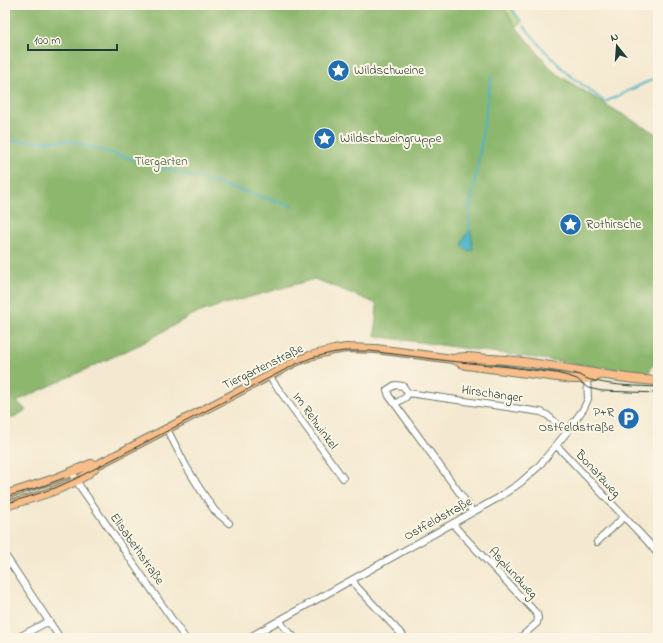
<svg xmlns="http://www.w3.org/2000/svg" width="663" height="643" font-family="'Indie Flower',sans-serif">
<rect width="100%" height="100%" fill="#fcf5e5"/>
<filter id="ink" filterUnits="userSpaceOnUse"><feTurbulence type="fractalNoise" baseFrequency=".025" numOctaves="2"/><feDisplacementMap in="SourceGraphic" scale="8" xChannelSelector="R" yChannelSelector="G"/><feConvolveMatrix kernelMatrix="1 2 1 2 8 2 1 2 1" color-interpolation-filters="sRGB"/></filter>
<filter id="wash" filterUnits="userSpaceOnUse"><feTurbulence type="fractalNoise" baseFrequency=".012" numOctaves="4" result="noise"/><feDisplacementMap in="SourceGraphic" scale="16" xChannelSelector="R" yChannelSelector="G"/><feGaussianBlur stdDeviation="0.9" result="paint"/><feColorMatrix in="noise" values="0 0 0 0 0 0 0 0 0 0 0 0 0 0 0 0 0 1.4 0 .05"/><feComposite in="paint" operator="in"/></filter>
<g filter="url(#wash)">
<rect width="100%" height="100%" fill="#f4e9d0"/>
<!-- green -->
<path fill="#b3d67f" stroke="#698a5a" d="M502 5H516L513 9 522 22 516 26Z"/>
<!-- forest -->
<path fill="#8eb76e" stroke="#567a51" d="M5 5H502L517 28 554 72 610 107 658 135V355L647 376 636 372 375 336 377 305 375 303 331 285 314 279 229 303H227L192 315 141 344 17 401 26 410 5 422Z"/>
<!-- water -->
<path fill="#48b3c6" stroke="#34787d" d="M469 231 471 232 472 238 473 250C468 251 465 250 462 246 463 240 465 235 469 231Z"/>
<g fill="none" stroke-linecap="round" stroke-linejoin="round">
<!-- stream -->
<path stroke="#48b3c6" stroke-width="2" d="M509 5 521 22
M524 26 545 51 567 73 605 102 653 79 658 77
M5 141H71L293 206
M469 211 479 158 491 76
M469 216V231"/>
</g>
</g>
<g filter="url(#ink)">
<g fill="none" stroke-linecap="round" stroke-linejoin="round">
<defs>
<path id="minor" d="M269 376 343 478
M408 393 541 412 547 415 567 432
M395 404 406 397 408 393 403 386 395 385 387 390 389 396 395 404 469 506 472 512
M167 429 186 466 200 489 215 511 229 523
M556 446 561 450 648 542 656 552
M72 472 79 485 185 638
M453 523 457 529 537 614 538 618 537 623 520 638
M597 542 624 517
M5 555 60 638
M353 580 356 586 405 638
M280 620 283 626 295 638
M17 638 49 621
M248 638 498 498 520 483 538 467 567 432 584 408 588 399 587 379 588 375"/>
<path id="major" d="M453 359C457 358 461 357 465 357 474 357 483 359 492 359 548 362 602 378 658 381
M5 495 54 479 91 464 97 465
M5 506C30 499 82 485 97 465L269 376 295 362 310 356 334 350 346 348 376 349 453 359 466 365 573 379H587L601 375"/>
</defs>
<!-- minor casing -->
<use href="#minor" stroke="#6a796b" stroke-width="8"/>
<!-- major casing -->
<use href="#major" stroke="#6a796b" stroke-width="10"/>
<!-- minor -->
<use href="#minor" stroke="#fff" stroke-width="6"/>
<!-- major -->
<use href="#major" stroke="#f8bd89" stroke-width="8"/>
<!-- tram -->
<path stroke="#1f3d34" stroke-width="1" d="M574 373C581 375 587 380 595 381 616 386 637 386 658 387
M5 497 40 487 64 478
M5 504 34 495 55 488 75 479 296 364 311 358 331 353 344 351H370L449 361 510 367 556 373 568 376 577 379 588 388 602 391 658 393"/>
</g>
</g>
<!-- icons -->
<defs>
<symbol id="sight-disc" viewBox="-11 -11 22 22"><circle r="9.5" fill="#1f6fb2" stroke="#fcf5e5"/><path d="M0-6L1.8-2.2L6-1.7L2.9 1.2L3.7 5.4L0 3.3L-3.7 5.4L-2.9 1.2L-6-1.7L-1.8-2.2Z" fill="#fff"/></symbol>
<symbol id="parking-disc" viewBox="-11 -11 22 22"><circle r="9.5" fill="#1f6fb2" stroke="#fcf5e5"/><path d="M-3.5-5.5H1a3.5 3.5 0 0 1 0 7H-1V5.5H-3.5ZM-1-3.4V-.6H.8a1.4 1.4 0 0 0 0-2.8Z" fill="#fff"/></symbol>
</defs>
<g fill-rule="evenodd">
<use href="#sight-disc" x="326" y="58" width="25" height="25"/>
<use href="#sight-disc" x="312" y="126" width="25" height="25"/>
<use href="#sight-disc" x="558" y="212" width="25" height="25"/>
<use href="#parking-disc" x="616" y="406" width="25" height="25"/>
</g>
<g text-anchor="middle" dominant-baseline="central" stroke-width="4" stroke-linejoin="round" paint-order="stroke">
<!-- poi labels -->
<g font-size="13" fill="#1f3d34" stroke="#fcf5e5" text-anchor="start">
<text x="354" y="70">Wildschweine</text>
<text x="340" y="138">Wildschweingruppe</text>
<text x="586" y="224">Rothirsche</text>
<text x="614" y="412" text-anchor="end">P+R<tspan x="614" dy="15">Ostfeldstraße</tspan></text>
</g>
<!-- park labels -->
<g font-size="13" fill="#3d5c43" stroke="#fcf5e5">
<text x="161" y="161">Tiergarten</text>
</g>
<!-- street labels -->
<g font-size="13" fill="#1f3d34" stroke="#fcf5e5">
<text transform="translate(263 367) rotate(-26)">Tiergartenstraße</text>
<text transform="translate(492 394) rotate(8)">Hirschanger</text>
<text transform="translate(315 421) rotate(54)">Im Rehwinkel</text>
<text transform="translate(598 474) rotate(47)">Bonatzweg</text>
<text transform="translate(438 519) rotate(-29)">Ostfeldstraße</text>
<text transform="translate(137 549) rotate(55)">Elisabethstraße</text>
<text transform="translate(513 573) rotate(47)">Asplundweg</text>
</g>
</g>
<!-- margin -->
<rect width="663" height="643" fill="none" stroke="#fcf5e5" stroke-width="20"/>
<!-- north arrow -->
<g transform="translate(617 46) rotate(343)" stroke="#fcf5e5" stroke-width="3" paint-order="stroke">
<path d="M0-3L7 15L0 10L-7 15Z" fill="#1f3d34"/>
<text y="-6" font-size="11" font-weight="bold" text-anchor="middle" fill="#1f3d34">N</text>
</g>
<!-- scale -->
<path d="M28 44v6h89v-6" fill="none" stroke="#1f3d34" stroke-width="2"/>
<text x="34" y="44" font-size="12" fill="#1f3d34" stroke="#fcf5e5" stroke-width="3" paint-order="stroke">100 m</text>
</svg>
